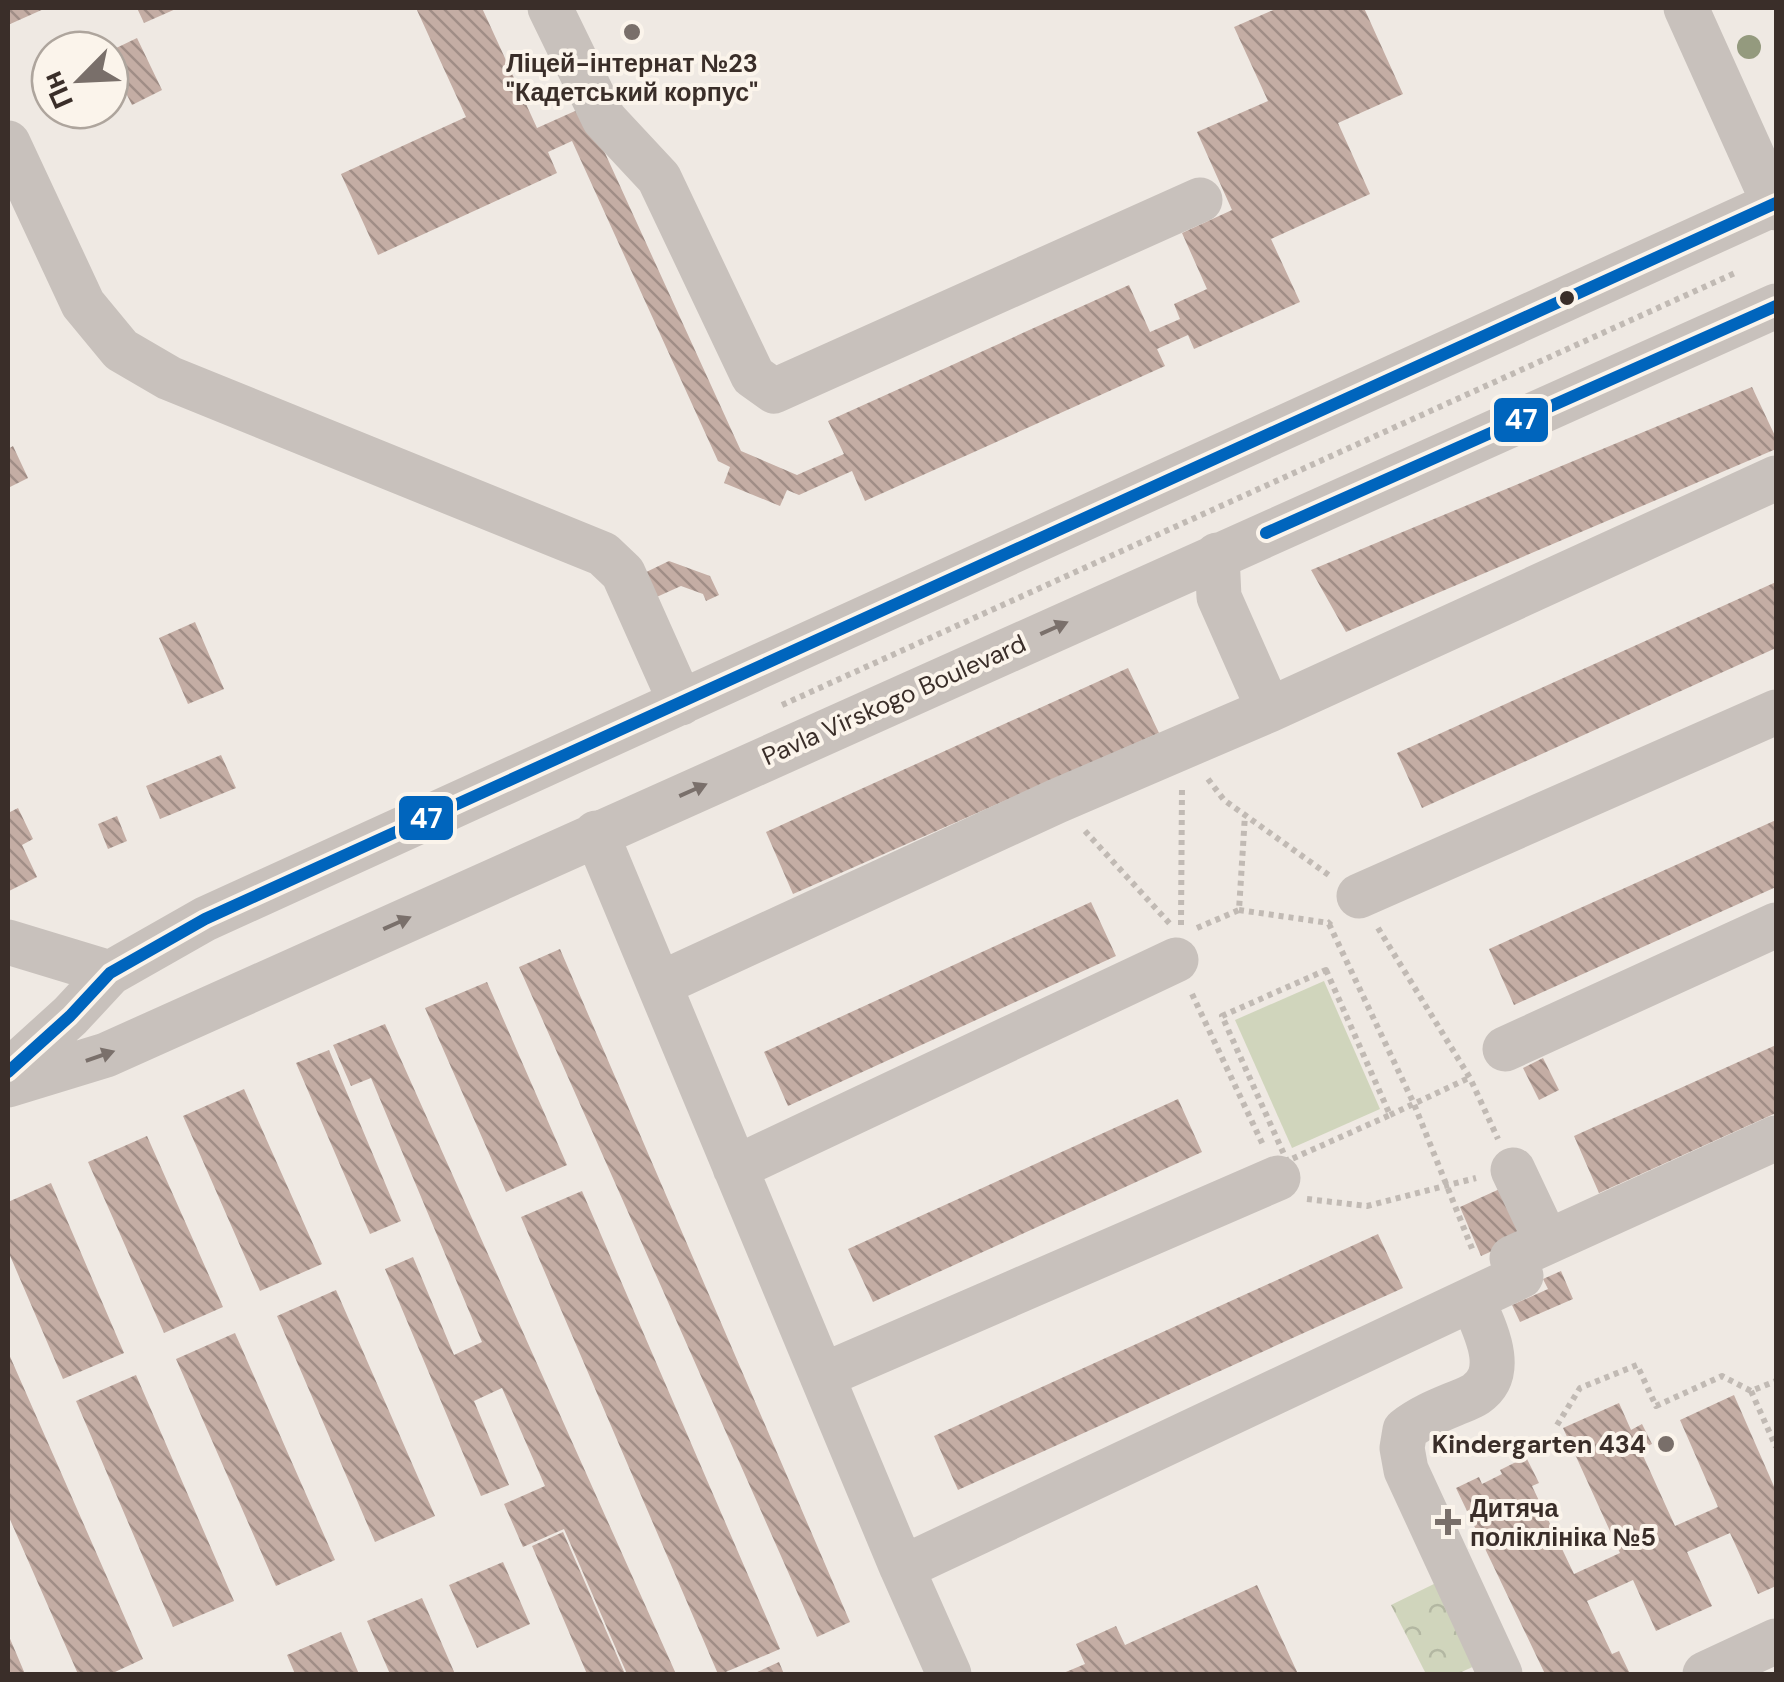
<svg xmlns="http://www.w3.org/2000/svg" width="1784" height="1682" font-family="'DM Sans',sans-serif">
<defs>
<pattern id="park-crowns" width="20" height="18" patternUnits="userSpaceOnUse" patternTransform="scale(2.5)"><rect width="20" height="18" fill="#d0d5bc"/><path d="M2 6a3 3 0 1 1 6 0M12 15a3 3 0 1 1 6 0" fill="none" stroke="#b3b7a2"/></pattern>
<pattern id="building-back-hatch" width="6" height="6" patternUnits="userSpaceOnUse" patternTransform="scale(2.5)"><rect width="6" height="6" fill="#c4ada4"/><path d="M-1 5l2 2M0 0l6 6M5-1l2 2" fill="none" stroke="#a08d86"/></pattern>
</defs>
<rect width="100%" height="100%" fill="#efe9e3"/>
<!-- park -->
<path fill="url(#park-crowns)" d="M1436 1583 1477 1665 1457 1674H1426L1391 1605Z"/>
<!-- garden -->
<path fill="#d0d5bc" d="M1324 981 1380 1109 1292 1148 1235 1020Z"/>
<!-- building -->
<path fill="url(#building-back-hatch)" d="M8 8H46L8 25Z
M137 8H178L144 23Z
M416 8H482L537 128 584 107 741 451 797 475 844 454 828 421 1129 285 1150 332 1180 319 1174 304 1207 289 1182 233 1232 210 1197 132 1268 101 1234 27 1278 8H1364L1403 94 1338 123 1370 194 1271 239 1300 302 1194 349 1188 335 1157 349 1165 366 865 501 852 471 799 495 787 490 780 506 724 483 730 467 718 461 572 141 548 152 557 173 378 255 341 174 466 117Z
M137 38 162 90 132 105 110 61V51Z
M1752 387 1776 438V449L1346 632 1311 570Z
M13 446 28 478 8 488V449Z
M669 561 710 576 719 595 706 601 703 594 681 586 650 600 638 576Z
M1776 582V648L1422 808 1397 753Z
M195 622 224 689 188 704 159 638Z
M1128 668 1159 733 793 894 766 832Z
M221 755 236 788 160 819 146 786Z
M18 808 33 839 22 845 37 877 9 891 8 813Z
M117 816 127 841 108 849 98 824Z
M1776 820V887L1514 1005 1489 949Z
M1091 902 1116 956 788 1106 764 1052Z
M560 949 850 1622 817 1637 519 967Z
M487 982 567 1165 506 1192 425 1008Z
M385 1024 676 1674H627L564 1529 523 1547 504 1504 545 1486 502 1388 474 1401 509 1485 481 1496 385 1269 413 1257 454 1355 482 1342 371 1078 351 1086 333 1045Z
M1776 1045V1113L1599 1193 1574 1136Z
M329 1050 401 1221 370 1234 296 1063Z
M1543 1058 1559 1090 1539 1100 1523 1068Z
M244 1089 322 1264 260 1291 183 1116Z
M1178 1099 1202 1152 873 1302 848 1249Z
M147 1136 223 1307 164 1333 88 1162Z
M51 1183 124 1353 63 1379 8 1251V1202Z
M1504 1187 1526 1236 1481 1256 1460 1207Z
M582 1191 780 1649 721 1674H718L521 1217Z
M1378 1234 1403 1288 958 1490 934 1436Z
M1561 1271 1573 1299 1520 1322 1512 1305 1548 1289 1543 1279Z
M336 1290 435 1516 375 1542 277 1316Z
M235 1333 335 1560 276 1586 176 1359Z
M8 1352 143 1659 115 1672 116 1674H78L8 1515Z
M136 1375 234 1601 173 1627 76 1401Z
M1734 1395 1776 1491V1586L1758 1594 1730 1533 1687 1552 1712 1606 1656 1631 1633 1580 1587 1601 1612 1654 1619 1651 1630 1674H1545L1456 1488 1479 1477 1482 1484 1502 1474 1500 1470 1526 1457 1539 1483 1532 1486 1574 1574 1620 1553 1563 1428 1619 1403 1631 1430 1642 1424 1652 1444 1640 1449 1675 1526 1718 1507 1680 1420Z
M563 1532 625 1674H587L532 1546Z
M503 1562 530 1624 477 1648 449 1585Z
M1257 1585 1298 1674H1061L1085 1664 1076 1644 1116 1626 1125 1645Z
M422 1598 455 1674H390L367 1621Z
M341 1632 359 1674H295L287 1655Z
M8 1634 25 1674H8Z
M779 1662 784 1674H753Z"/>
<g fill="none" stroke-linecap="round" stroke-linejoin="round">
<!-- path -->
<path stroke="#c1bab4" stroke-width="6" stroke-dasharray="5 5" stroke-linecap="butt" d="M782 705 1735 273
M1208 779 1224 800 1330 876
M1085 831 1171 925
M1239 910 1329 923 1331 921
M1329 924 1414 1104 1473 1251
M1181 925 1182 787
M1197 928 1239 910 1245 815
M1378 928 1470 1078 1498 1139
M1326 970 1390 1115 1287 1161 1222 1016Z
M1192 994 1263 1145
M1390 1115 1471 1077
M1307 1199 1367 1206 1476 1178
M1751 1391 1776 1447
M1557 1425 1580 1388 1637 1365 1656 1406 1722 1376 1751 1391 1776 1381"/>
<!-- minor -->
<path stroke="#c8c1bc" stroke-width="45" d="M550 8 604 119 659 178 753 376 774 391 1200 200
M1686 8 1776 208
M8 143 83 304 121 350 169 378 603 554 623 573 681 703
M1217 555 1219 597 1269 710
M596 833 902 1568 949 1674
M1359 896 1776 712
M8 942 110 973
M660 984 1057 801 1269 710 1776 478
M1505 1049 1776 925
M8 1072 70 1016 110 973 205 919 1776 203
M8 1085 106 1055 1776 306
M735 1168 1176 960
M1513 1170 1547 1242
M1472 1299C1483 1326 1509 1371 1476 1394 1470 1398 1461 1401 1454 1404 1437 1411 1420 1418 1405 1430L1402 1448 1406 1470 1500 1674
M822 1376 1278 1178
M902 1568 1521 1276 1512 1258 1776 1138
M1705 1674 1776 1641"/>
<defs>
<path id="bus-1" d="M1266 533 1776 306
M8 1072 70 1016 110 973 205 919 1776 203"/>
</defs>
<!-- bus-1 casing -->
<use href="#bus-1" stroke="#fbf4eb" stroke-width="20"/>
<!-- bus-1 -->
<use href="#bus-1" stroke="#0065bd" stroke-width="12"/>
</g>
<!-- trees -->
<circle fill="#949a7e" cx="1749" cy="47" r="12"/>
<!-- one-way arrows -->
<defs><path id="oneway-solid" d="M-6-.8H1V-3.2L6.5 0L1 3.2V.8H-6Z" transform="scale(2.5)"/></defs>
<g fill="#7a706b">
<use href="#oneway-solid" transform="translate(1054 628) rotate(-24)"/>
<use href="#oneway-solid" transform="translate(693 790) rotate(-24)"/>
<use href="#oneway-solid" transform="translate(397 923) rotate(-24)"/>
<use href="#oneway-solid" transform="translate(100 1056) rotate(-19)"/>
</g>
<!-- markers -->
<g fill="#796f6a" stroke="#fbf4eb" stroke-width="4">
<circle cx="632" cy="32" r="10"/>
<circle cx="1666" cy="1444" r="10"/>
<path d="M1443 1507h10v10h10v10h-10v10h-10v-10h-10v-10h10z"/>
</g>
<circle fill="#3a2e29" stroke="#fbf4eb" stroke-width="4" cx="1567" cy="298" r="9"/>
<g text-anchor="middle" dominant-baseline="central" stroke-width="8" stroke-linejoin="round" paint-order="stroke">
<!-- poi labels -->
<g font-size="25" font-weight="bold" fill="#3a2e29" stroke="#fbf4eb">
<text x="632" y="63">Ліцей-інтернат №23<tspan x="632" dy="29">"Кадетський корпус"</tspan></text>
<text x="1646" y="1444" text-anchor="end">Kindergarten 434</text>
<text x="1470" y="1508" text-anchor="start">Дитяча<tspan x="1470" dy="29">поліклініка №5</tspan></text>
</g>
<!-- street labels -->
<g font-size="25" fill="#3a2e29" stroke="#fbf4eb">
<text transform="translate(894 700) rotate(-24)">Pavla Virskogo Boulevard</text>
</g>
</g>
<g stroke="#fbf4eb" stroke-width="4">
<rect x="1492" y="396" width="58" height="48" rx="10" fill="#0065bd"/>
<rect x="397" y="794" width="58" height="48" rx="10" fill="#0065bd"/>
</g>
<g font-size="28" text-anchor="middle" font-weight="bold" fill="#fff">
<text x="1521" y="429">47</text>
<text x="426" y="828">47</text>
</g>
<!-- border -->
<rect width="1784" height="1682" fill="none" stroke="#3a2e29" stroke-width="20"/>
<!-- north arrow -->
<g transform="translate(80 80) rotate(246)"><circle r="48" fill="#fbf4eb" stroke="#aea59d" stroke-width="2.5"/>
<path d="M0-8L18 38L0 25L-18 38Z" fill="#796f6a"/>
<text y="-15" font-size="28" font-weight="bold" text-anchor="middle" fill="#3a2e29">Пн</text>
</g>
</svg>
